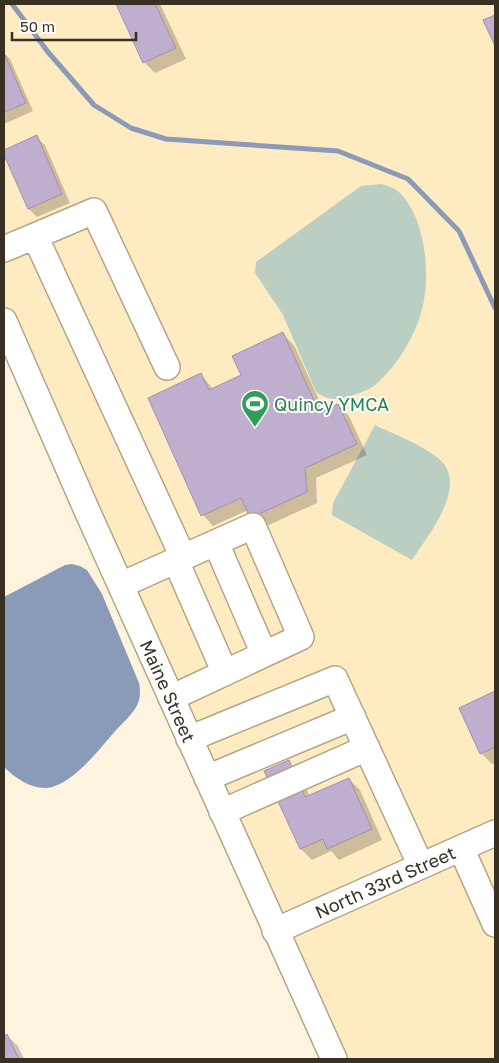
<svg xmlns="http://www.w3.org/2000/svg" width="499" height="1063" font-family="'Golos Text',sans-serif">
<rect width="100%" height="100%" fill="#fdf3df"/>
<!-- built -->
<path fill="#ffebc1" d="M4 4H495V1059H329L4 340Z"/>
<!-- green -->
<path fill="#bacfc2" d="M382 184C387 186 395 188 399 192 424 216 430 267 424 300 419 330 399 365 375 385 369 390 359 393 351 396 335 400 329 401 316 392L283 315 255 273 256 262 361 186Z
M375 425C396 435 421 444 439 459 470 485 427 537 412 560L332 515 333 503Z"/>
<!-- water -->
<path fill="#899bb6" d="M72 564 80 566 87 570 102 594 139 683C141 693 140 701 135 709 130 716 123 723 117 729 100 748 73 785 47 788 31 789 15 778 4 767V597L65 565Z"/>
<!-- shadow -->
<path fill="#0003" d="M117 4H160L186 59 155 73 144 62Z
M4 53 10 59 33 111 4 124Z
M36 137 45 145 70 203 37 217 29 209 4 152Z
M283 334 294 345 324 411 338 405 349 416 367 455 316 478 317 503 262 528 248 510 213 526 203 515 201 375 213 389 243 376Z
M495 693V763L492 764 481 753 460 708Z
M288 762 299 772 310 797 349 779 360 790 382 840 339 860 331 851 312 860 301 849 266 772Z
M7 1036 18 1046 24 1059H4V1037Z"/>
<g fill="none" stroke-linecap="round" stroke-linejoin="round">
<!-- stream -->
<path stroke="#899bb6" stroke-width="5" d="M12 4 48 52 94 105 131 128 166 139 338 151 408 179 459 231 495 308"/>
</g>
<!-- building -->
<path fill="#c0aece" stroke="#a090ae" d="M116 4H155L176 48 143 63Z
M495 15V46L483 20Z
M4 53 26 103 4 112Z
M37 135 62 194 28 209 4 155V150Z
M283 332 319 412 338 404 357 444 305 468 307 492 250 518 241 498 201 516 148 398 201 373 209 390 241 375 232 356Z
M495 691V747L480 754 459 708Z
M289 760 305 797 349 778 372 829 327 849 323 839 300 849 264 771Z
M7 1034 19 1059H4V1036Z"/>
<g fill="none" stroke-linecap="round" stroke-linejoin="round">
<defs>
<path id="minor" d="M35 236 94 211 167 367
M4 249 35 236 183 557
M4 321 88 513 334 1059
M216 543 264 654
M176 561 225 673
M121 585 253 526 301 637 171 698
M189 739 335 679 421 866
M207 778 353 717
M222 812 367 748
M461 848 495 924
M275 931 495 833"/>
</defs>
<!-- minor casing -->
<use href="#minor" stroke="#b4a585" stroke-width="28"/>
<!-- minor -->
<use href="#minor" stroke="#fff" stroke-width="25"/>
</g>
<!-- icons -->
<defs>
<symbol id="stadium-pin" viewBox="-11 -11 22 30"><path d="M0 17L-7.5 6A9.5 9.5 0 1 1 7.5 6Z" fill="#2e9e5b" stroke="#fff"/><path d="M0-5a6.5 5 0 1 0 0 10a6.5 5 0 1 0 0-10ZM-3.5-1.8h7v3.6h-7Z" fill="#fff"/></symbol>
</defs>
<g fill-rule="evenodd">
<use href="#stadium-pin" x="239" y="388" width="32" height="43"/>
</g>
<g text-anchor="middle" dominant-baseline="central" stroke-width="4" stroke-linejoin="round" paint-order="stroke">
<!-- leisure labels -->
<g font-size="18" fill="#27864d" stroke="#fff" text-anchor="start">
<text x="274" y="404">Quincy YMCA</text>
</g>
<!-- street labels -->
<g font-size="18" fill="#373023" stroke="#fff">
<text transform="translate(168 691) rotate(66)">Maine Street</text>
<text transform="translate(385 882) rotate(-24)">North 33rd Street</text>
</g>
</g>
<!-- border -->
<rect width="499" height="1063" fill="none" stroke="#373023" stroke-width="10"/>
<!-- scale -->
<path d="M12 32v8h124v-8" fill="none" stroke="#373023" stroke-width="2.5"/>
<text x="20" y="32" font-size="15" fill="#373023" stroke="#ffffff" stroke-width="4" paint-order="stroke">50 m</text>
</svg>
